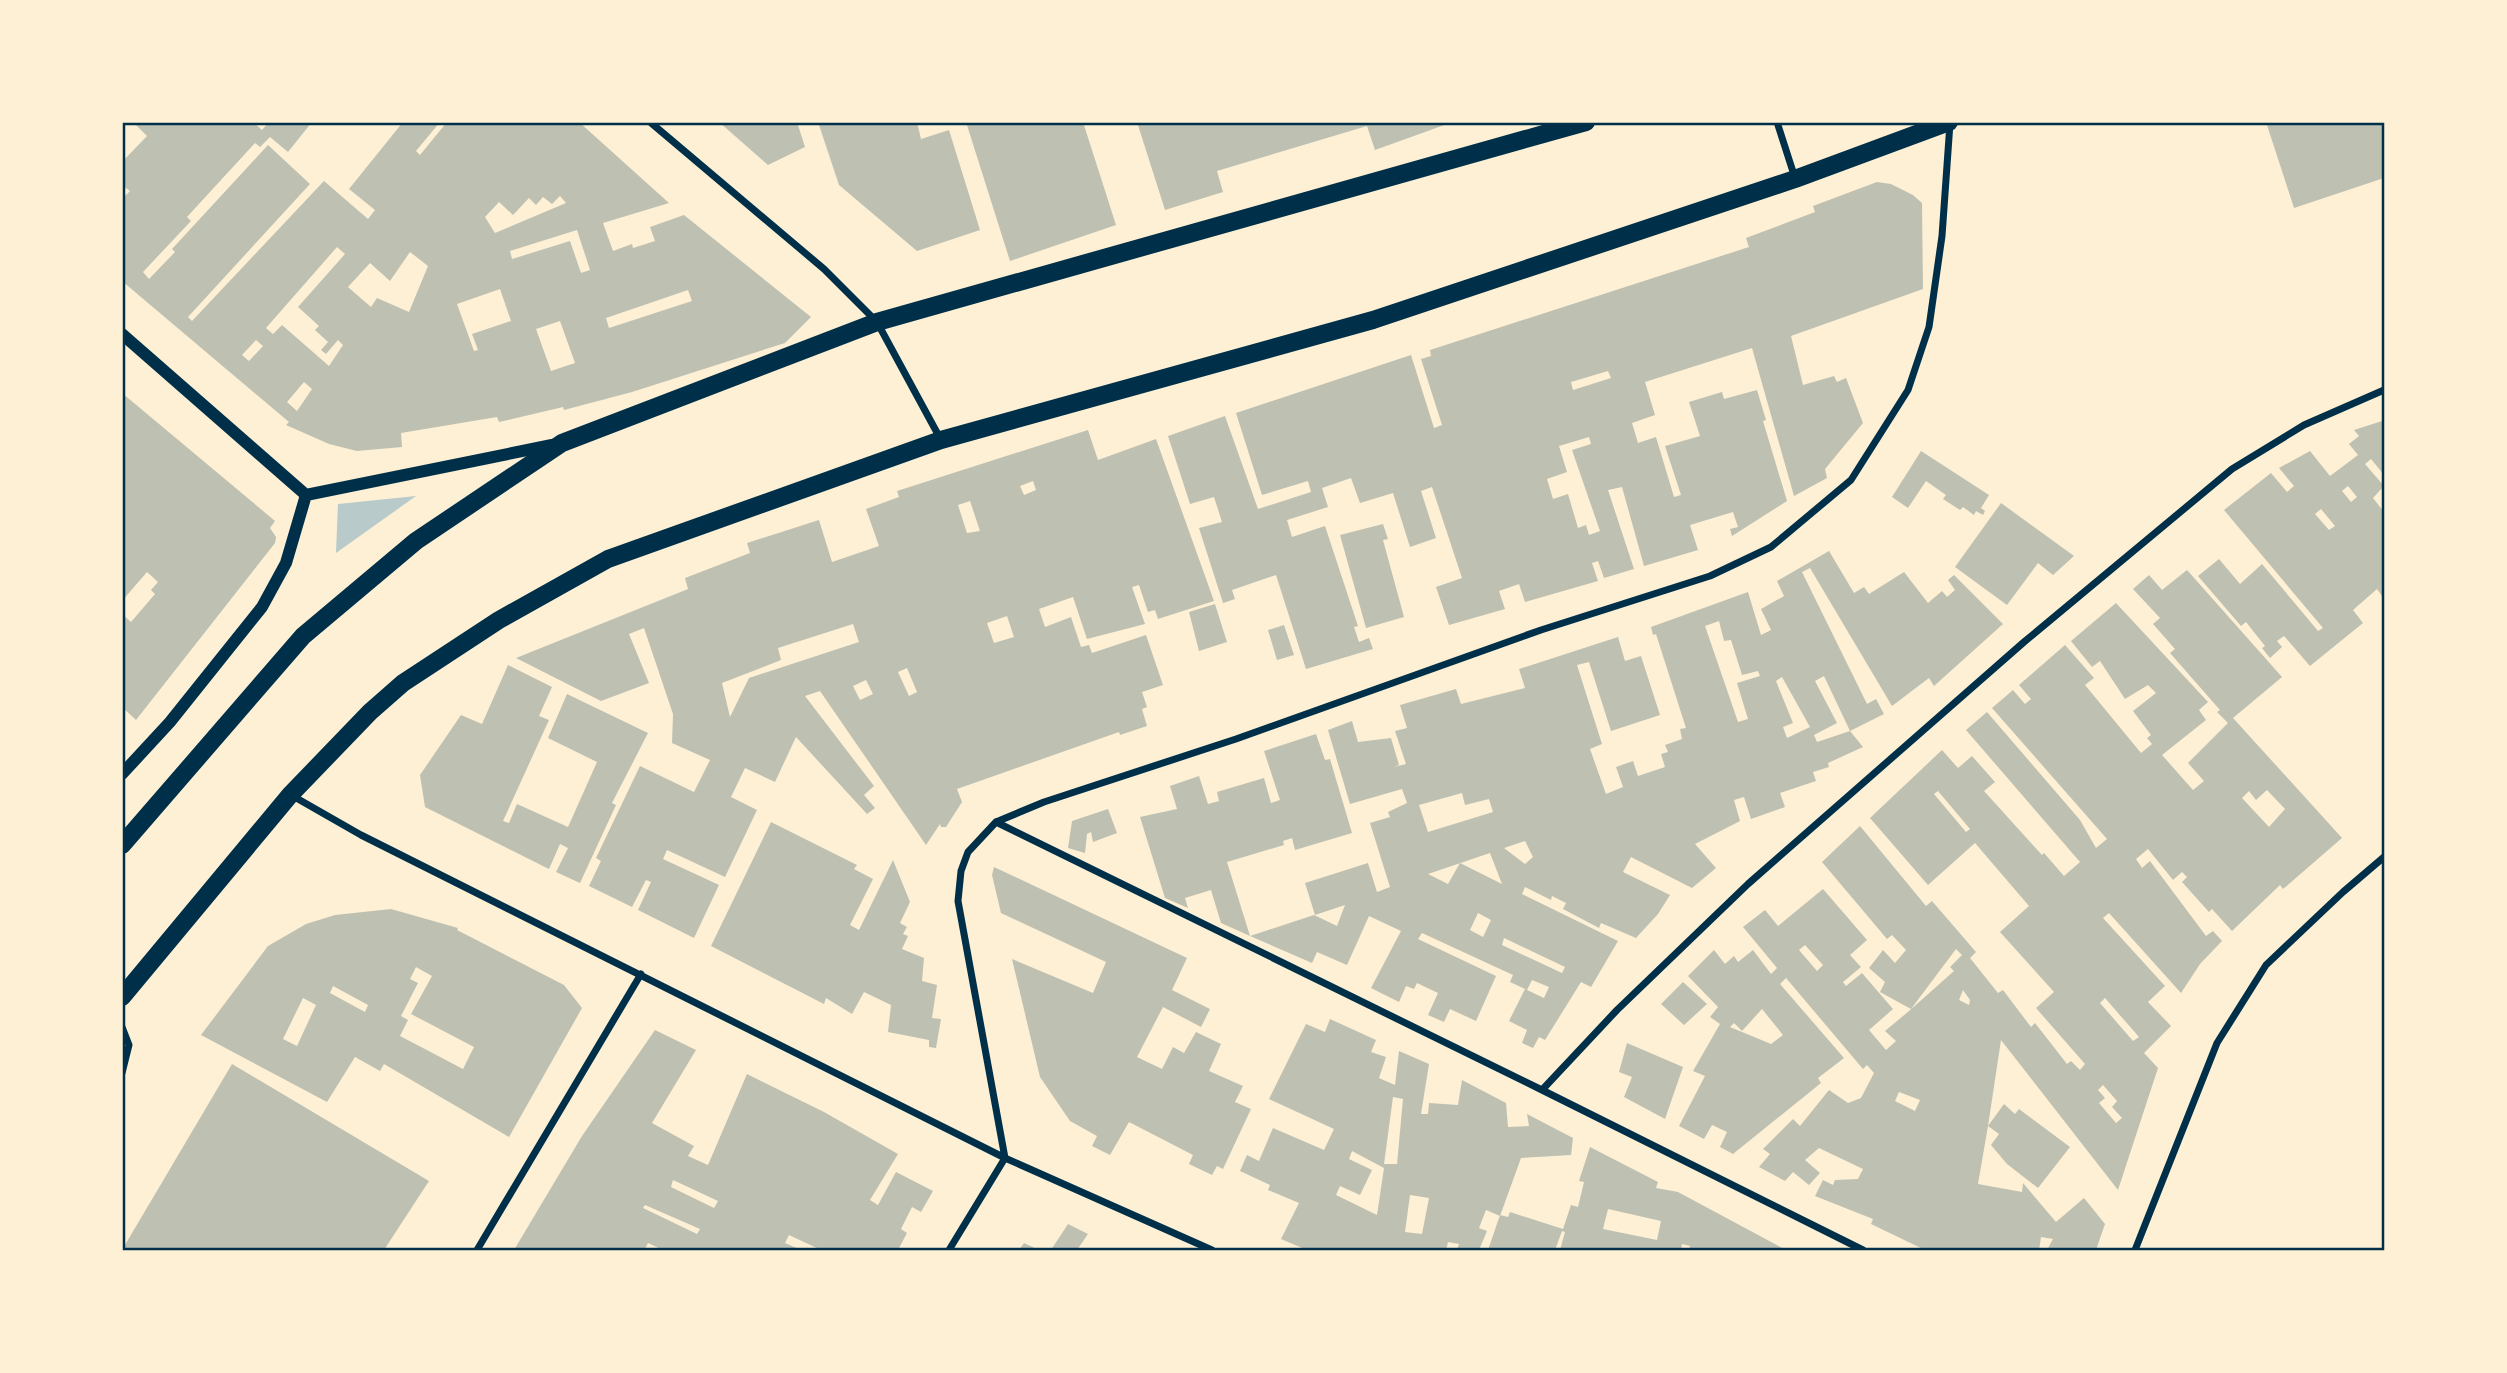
<svg xmlns="http://www.w3.org/2000/svg" width="2507" height="1373" font-family="'Work Sans',sans-serif">
<rect width="100%" height="100%" fill="#fdf0d5"/>
<!-- green -->
<path fill="#b9caca" d="M416 496 336 553 338 504Z"/>
<!-- building -->
<path fill="#bec0b2" fill-rule="evenodd" d="M133 122H253L262 130 269 122H312L288 152 270 137 260 147 255 143 187 217 191 221 143 272 149 279 175 252 172 249 268 145 310 184 188 317 192 321 324 181 368 219 375 210 349 189 403 122H440L416 151 420 155 447 122H579L669 203 603 223 613 251 632 244 633 248 655 241 650 227 684 215 811 317 785 343 632 392 564 410 563 407 499 422 497 417 401 433 402 447 357 451 329 444 286 425 289 422 122 281V199L130 191 122 185V162L147 136ZM560 196 566 203 495 233 485 217 499 202 513 215 529 198 536 205 543 197 552 204ZM577 230 590 270 581 273 570 241 512 259 510 251ZM337 247 345 254 298 307 319 326 315 330 328 342 321 350 326 354 338 340 343 345 329 366 282 325 273 334 266 328ZM410 252 428 266 409 312 377 298 371 307 348 287 370 263 390 281ZM500 289 511 321 472 334 478 350 474 351 457 304ZM688 290 692 301 609 328 606 318ZM560 321 575 363 551 371 536 329ZM256 340 263 346 249 361 242 355ZM304 382 312 389 297 411 287 402Z
M719 122H797L805 147 768 165Z
M818 122H917L921 139 949 130 980 230 917 251 839 185Z
M966 122H1083L1116 225 1010 261Z
M1137 122H1450V123L1375 150 1367 126 1217 171 1223 192 1165 210Z
M2266 122H2384V178L2294 208Z
M1877 182 1891 184 1913 195 1922 203 1923 289 1791 336 1803 385 1834 376 1837 382 1846 378 1863 423 1825 469 1827 478 1794 496 1752 348 1645 382 1655 415 1632 423 1638 443 1656 437 1674 497 1681 495 1665 446 1700 436 1689 402 1722 392 1724 399 1757 390 1766 420 1763 421 1787 501 1732 536 1730 529 1738 527 1733 512 1690 525 1698 550 1644 566 1622 487 1608 490 1634 569 1604 578 1598 561 1592 563 1598 581 1525 602 1519 584 1499 591 1505 609 1449 625 1436 587 1462 578 1432 487 1421 491 1436 538 1410 547 1393 493 1360 503 1351 478 1322 488 1328 507 1287 520 1292 537 1325 526 1358 626 1354 627 1359 642 1369 638 1373 649 1306 669 1276 575 1232 590 1235 599 1223 603 1199 528 1222 522 1214 497 1190 504 1168 436 1225 416 1258 509 1311 492 1308 481 1262 495 1236 413 1411 355 1434 428 1442 425 1421 359 1431 356 1430 350 1749 247 1746 238 1815 212 1813 206ZM1608 371 1611 378 1573 390 1571 382ZM1589 437 1591 444 1572 450 1600 531 1589 535 1586 525 1578 528 1568 494 1553 499 1547 479 1567 472 1559 446Z
M122 393 275 521 270 528 276 537 275 543 136 720 122 707V614L131 622 155 594 151 590 158 582 147 572 122 601Z
M2382 421 2384 424V475L2371 459 2365 464 2384 486 2373 498 2384 512V599L2377 589 2353 610 2363 623 2310 666 2284 636 2277 641 2282 647 2270 658 2262 648 2265 646 2246 622 2241 626 2198 576 2219 559 2240 584 2262 564 2318 631 2323 628 2224 510 2271 473 2287 492 2294 486 2279 468 2310 451 2330 476 2358 455 2349 444 2359 436 2354 430ZM2348 486 2357 497 2351 502 2342 491ZM2321 509 2335 526 2329 530 2315 514Z
M1088 430 1098 460 1156 439 1214 601 1158 619 1155 610 1148 612 1139 585 1132 587 1145 624 1087 639 1073 597 1039 609 1045 627 1071 617 1081 647 1089 645 1092 653 1146 635 1163 685 1142 692 1147 707 1142 709 1147 726 1120 735 1119 732 957 789 962 802 946 827H941L940 824 926 845 820 691 805 696 874 786 864 795 875 808 867 814 796 737 775 782 745 768 731 797 757 810 725 877 667 850 663 859 719 885 694 938 638 910 651 882 646 880 632 907 589 886 601 861 596 858 640 766 694 792 710 760 672 743 673 714 644 628 629 634 649 683 601 701 516 658 688 589 685 578 750 553 747 543 819 520 832 562 879 546 866 509 899 497 897 491ZM1033 481 1036 490 1024 495 1020 486ZM970 501 980 531 967 533 958 505ZM1007 616 1014 637 994 643 987 623ZM853 624 859 642 749 678 730 717 722 683 781 660 778 648ZM907 668 917 692 909 696 898 672ZM866 680 873 694 860 700 853 686Z
M1921 451 1989 495 1981 508 1985 511 1983 515 1976 511 1974 515 1963 507 1960 510 1943 499 1946 495 1926 481 1908 508 1892 497Z
M2001 503 2074 556 2053 575 2038 563 2007 605 1955 567Z
M1383 524 1388 539 1383 540 1404 617 1366 628 1340 535Z
M1829 551 1854 593 1864 587 1869 594 1904 572 1928 603 1942 591 1947 597 1955 590 1948 580 1954 575 2003 624 1934 686 1929 678 1892 706 1810 568 1802 572 1867 704 1876 699 1884 714 1850 731 1824 676 1815 681 1837 723 1814 735 1817 742 1850 731 1863 747 1828 763 1829 767 1813 772 1816 781 1780 793 1785 807 1751 819 1744 797 1734 800 1740 821 1695 844 1716 868 1692 888 1631 857 1623 872 1670 895 1658 914 1636 938 1601 923 1599 928 1563 909 1566 903 1552 896 1551 900 1525 887 1522 894 1618 941 1591 987 1581 982 1545 1040 1539 1037 1533 1048 1522 1043 1527 1030 1509 1021 1525 989 1510 982 1513 975 1422 933 1418 939 1496 976 1476 1021 1450 1009 1444 1022 1428 1015 1438 993 1417 983 1414 989 1406 986 1399 1002 1371 988 1401 931 1369 916 1347 965 1317 952 1312 963 1250 936 1314 915 1337 926 1345 905 1315 915 1305 883 1368 863 1377 892 1390 887 1370 823 1390 817 1388 812 1407 803 1402 789 1350 804 1328 730 1352 721 1358 742 1391 738 1399 765 1394 767 1406 764 1395 731 1407 728 1400 705 1456 689 1461 704 1525 688 1519 669 1618 637 1625 661 1641 656 1660 715 1611 731 1589 662 1577 665 1602 744 1590 749 1606 794 1623 787 1616 767 1633 761 1638 776 1665 767 1661 754 1668 752 1665 745 1682 739 1680 729 1686 728 1656 634 1653 635 1651 627 1748 592 1761 635 1771 630 1761 609 1784 596 1777 581ZM1719 621 1724 641 1731 640 1742 675 1758 671 1760 676 1737 683 1748 719 1738 722 1705 626ZM1782 677 1810 727 1787 738 1783 727 1793 723 1776 681ZM1462 793 1465 805 1489 799 1493 812 1428 832 1419 805ZM1525 841 1533 857 1525 864 1504 848ZM1490 853 1502 884 1460 863 1448 884 1428 874ZM1478 913 1491 920 1483 937 1470 930ZM1504 938 1565 967 1562 973 1502 945ZM1532 980 1549 987 1544 998 1527 990Z
M2187 570 2282 677 2233 718 2342 838 2283 889 2280 885 2232 931 2212 909 2209 912 2182 882 2187 877 2182 872 2173 880 2148 849 2136 859 2142 868 2150 861 2206 936 2213 931 2222 941 2200 964 2181 993 2109 913 2103 918 2165 986 2148 1002 2171 1026 2144 1053 2158 1068 2118 1190 2001 1040 1988 1126 2004 1104 2015 1114 2019 1109 2070 1147 2038 1188 2007 1164 1991 1145 1999 1134 1988 1126 1978 1184 2022 1192 2023 1183 2056 1222 2084 1198 2105 1224 2096 1250H2047L2053 1239 2041 1237 2039 1250H1925L1871 1224 1873 1219 1815 1196 1823 1180 1833 1185 1835 1180 1858 1179 1863 1169 1819 1148 1805 1160 1820 1173 1809 1185 1793 1172 1785 1181 1759 1167 1770 1154 1763 1149 1793 1119 1800 1126 1829 1090 1848 1103 1861 1098 1874 1073 1867 1065 1863 1069 1786 978 1780 984 1844 1058 1818 1078 1821 1083 1733 1154 1720 1147 1727 1132 1712 1125 1704 1139 1679 1126 1705 1076 1693 1071 1720 1024 1710 1017 1718 1007 1688 976 1714 950 1725 964 1734 956 1738 962 1753 950 1771 974 1777 968 1743 927 1765 910 1778 926 1823 889 1867 940 1850 955 1861 967 1843 982 1846 986 1862 973 1893 1009 1869 1030 1886 1050 1896 1041 1885 1031 1909 1011 1954 971 1950 967 1962 955 1956 949 1911 1009 1880 992 1885 982 1869 968 1883 950 1895 963 1906 950 1892 935 1887 939 1822 862 1860 826 1926 906 1932 901 1976 952 1970 958 1998 993 2003 990 2031 1027 2035 1023 2067 1064 2071 1061 2080 1070 2085 1064 2036 1008 2054 992 2000 932 2029 906 1975 843 1928 885 1870 818 1942 750 1958 768 1972 756 1995 782 1984 791 2042 855 2044 853 2064 876 2080 862 1966 730 1987 712 2080 820 2096 848 2107 839 1992 708 2013 690 2025 704 2031 699 2019 685 2065 645 2094 678 2085 685 2141 753 2152 744 2147 738 2151 735 2133 711 2156 693 2148 685 2125 699 2100 661 2092 667 2071 641 2116 603 2208 702 2199 710 2206 720 2162 755 2193 790 2204 781 2188 763 2228 723 2217 712 2220 710 2170 653 2175 649 2153 624 2160 618 2133 589 2149 575 2162 590ZM2267 790 2285 809 2269 827 2242 798 2249 791 2256 800ZM1938 791 1970 829 1966 832 1934 794ZM1805 945 1823 965 1817 971 1799 950ZM1963 990 1970 1000 1969 1005 1959 1000ZM2105 998 2139 1037 2133 1041 2100 1003ZM1762 1009 1783 1035 1771 1044 1730 1027 1734 1023 1742 1031ZM2103 1085 2117 1101 2112 1107 2122 1118 2116 1123 2099 1103 2105 1098 2098 1090ZM1899 1092 1920 1100 1915 1111 1895 1101Z
M1215 604 1227 642 1199 651 1189 612Z
M1284 625 1294 655 1277 660 1268 630Z
M508 665 552 687 539 716 549 720 503 821 509 823 517 804 568 827 597 762 548 738 567 694 648 733 612 803 616 805 580 883 556 872 568 848 560 844 549 869 425 807 420 775 461 715 482 724Z
M1316 734 1325 760 1330 759 1352 833 1295 850 1292 838 1283 841 1284 845 1227 862 1250 936 1221 923 1211 890 1185 898 1188 908 1165 898 1140 817 1177 809 1170 786 1199 776 1208 804 1219 801 1217 792 1264 778 1271 803 1280 800 1264 751Z
M1108 809 1117 833 1093 842 1091 832 1087 834 1085 853 1068 848 1072 821Z
M771 822 857 865 854 869 873 879 850 925 859 930 893 860 910 902 900 923 907 927 903 934 908 936 902 949 924 958 922 981 937 985 932 1018 941 1019 936 1048 929 1047V1040L888 1032 891 1005 864 992 852 1014 826 998 824 1004 711 946Z
M994 867 1187 958 1172 990 1210 1009 1201 1027 1163 1007 1137 1057 1162 1069 1173 1047 1184 1053 1196 1032 1221 1044 1209 1071 1243 1086 1235 1102 1251 1109 1223 1169 1217 1166 1212 1175 1189 1164 1193 1155 1129 1122 1110 1155 1092 1146 1097 1136 1070 1121 1040 1077 1012 959 1093 993 1106 962 1001 913 992 875Z
M391 909 458 928 457 930 564 985 582 1008 509 1137 384 1064 380 1071 355 1057 327 1102 201 1035 268 946 306 924 335 915ZM416 967 432 976 411 1014 474 1047 463 1069 400 1036 408 1020 401 1016 418 983 410 979ZM333 986 368 1005 365 1012 330 993ZM303 998 316 1005 297 1046 283 1039Z
M1683 982 1707 1004 1684 1025 1661 1004Z
M1330 1019 1376 1040 1371 1052 1386 1057 1379 1078 1395 1085 1399 1051 1429 1064 1421 1114H1428L1429 1103 1458 1105 1462 1080 1506 1103 1508 1127 1529 1126 1527 1114 1573 1138 1571 1155 1521 1158 1500 1216 1486 1210 1479 1228 1487 1231 1479 1250H1457L1459 1244 1448 1242 1446 1250H1307L1281 1239 1299 1203 1268 1190 1270 1185 1240 1171 1247 1155 1259 1161 1273 1128 1324 1150 1334 1129 1269 1099 1306 1024 1325 1032ZM1393 1097 1403 1099 1397 1164H1384ZM1352 1151 1384 1168 1377 1215 1336 1195 1340 1186 1360 1195 1372 1170 1349 1159ZM1410 1195 1429 1198 1422 1234 1405 1232Z
M655 1030 696 1050 652 1123 694 1146 688 1156 708 1165 747 1074 824 1112 898 1154 870 1200 878 1205 896 1172 933 1191 921 1212 912 1207 901 1229 907 1233 898 1250H821L789 1235 785 1243 801 1250H663L648 1243 645 1249 649 1250H514L582 1136ZM673 1180 718 1201 714 1208 671 1187ZM645 1205 700 1229 697 1234 643 1208Z
M1627 1043 1683 1067 1665 1119 1624 1097 1632 1077 1619 1072Z
M232 1064 429 1181 384 1250H122Z
M1590 1147 1658 1182 1656 1188 1678 1192 1786 1250H1689L1690 1246 1682 1244 1681 1250H1560L1565 1232 1562 1231 1555 1250H1488L1500 1215 1508 1217 1510 1212 1563 1229 1571 1205 1578 1207 1584 1182 1579 1181ZM1608 1209 1661 1221 1657 1240 1603 1229Z
M1068 1224 1088 1234 1077 1250H1051Z
M1024 1243 1039 1250H1019Z"/>
<g fill="none" stroke-linecap="round" stroke-linejoin="round">
<!-- minor -->
<path stroke="#003049" stroke-width="7" d="M650 122 824 269 877 322 941 440
M1777 122 1795 178
M291 795 361 835 1005 1158 1212 1250
M996 822 1542 1090
M122 1027 129 1045 122 1073
M477 1250 641 974
M949 1250 1005 1158 958 901 961 871 968 852 996 822 1044 802 1236 739 1541 630 1710 576 1771 547 1851 480 1908 390 1929 327 1942 236 1950 123
M1863 1250 1542 1090 1617 1010 1748 884 2024 642 2232 469 2304 425 2384 390
M2135 1250 2217 1043 2266 965 2343 892 2384 857"/>
<!-- tertiary -->
<path stroke="#003049" stroke-width="12" d="M122 334 306 495
M306 495 552 445
M122 774 170 722 262 607 286 563 306 495"/>
<!-- primary -->
<path stroke="#003049" stroke-width="18" d="M122 845 303 636 416 541 562 443 877 322 1586 122
M122 997 290 795 370 712 403 683 499 620 608 559 941 440 1373 320 1795 179 1949 122"/>
</g>
<!-- border -->
<rect width="2507" height="1373" fill="none" stroke="#fdf0d5" stroke-width="248"/>
<rect x="124" y="124" width="2259" height="1125" fill="none" stroke="#003049" stroke-width="2.5"/>
</svg>
